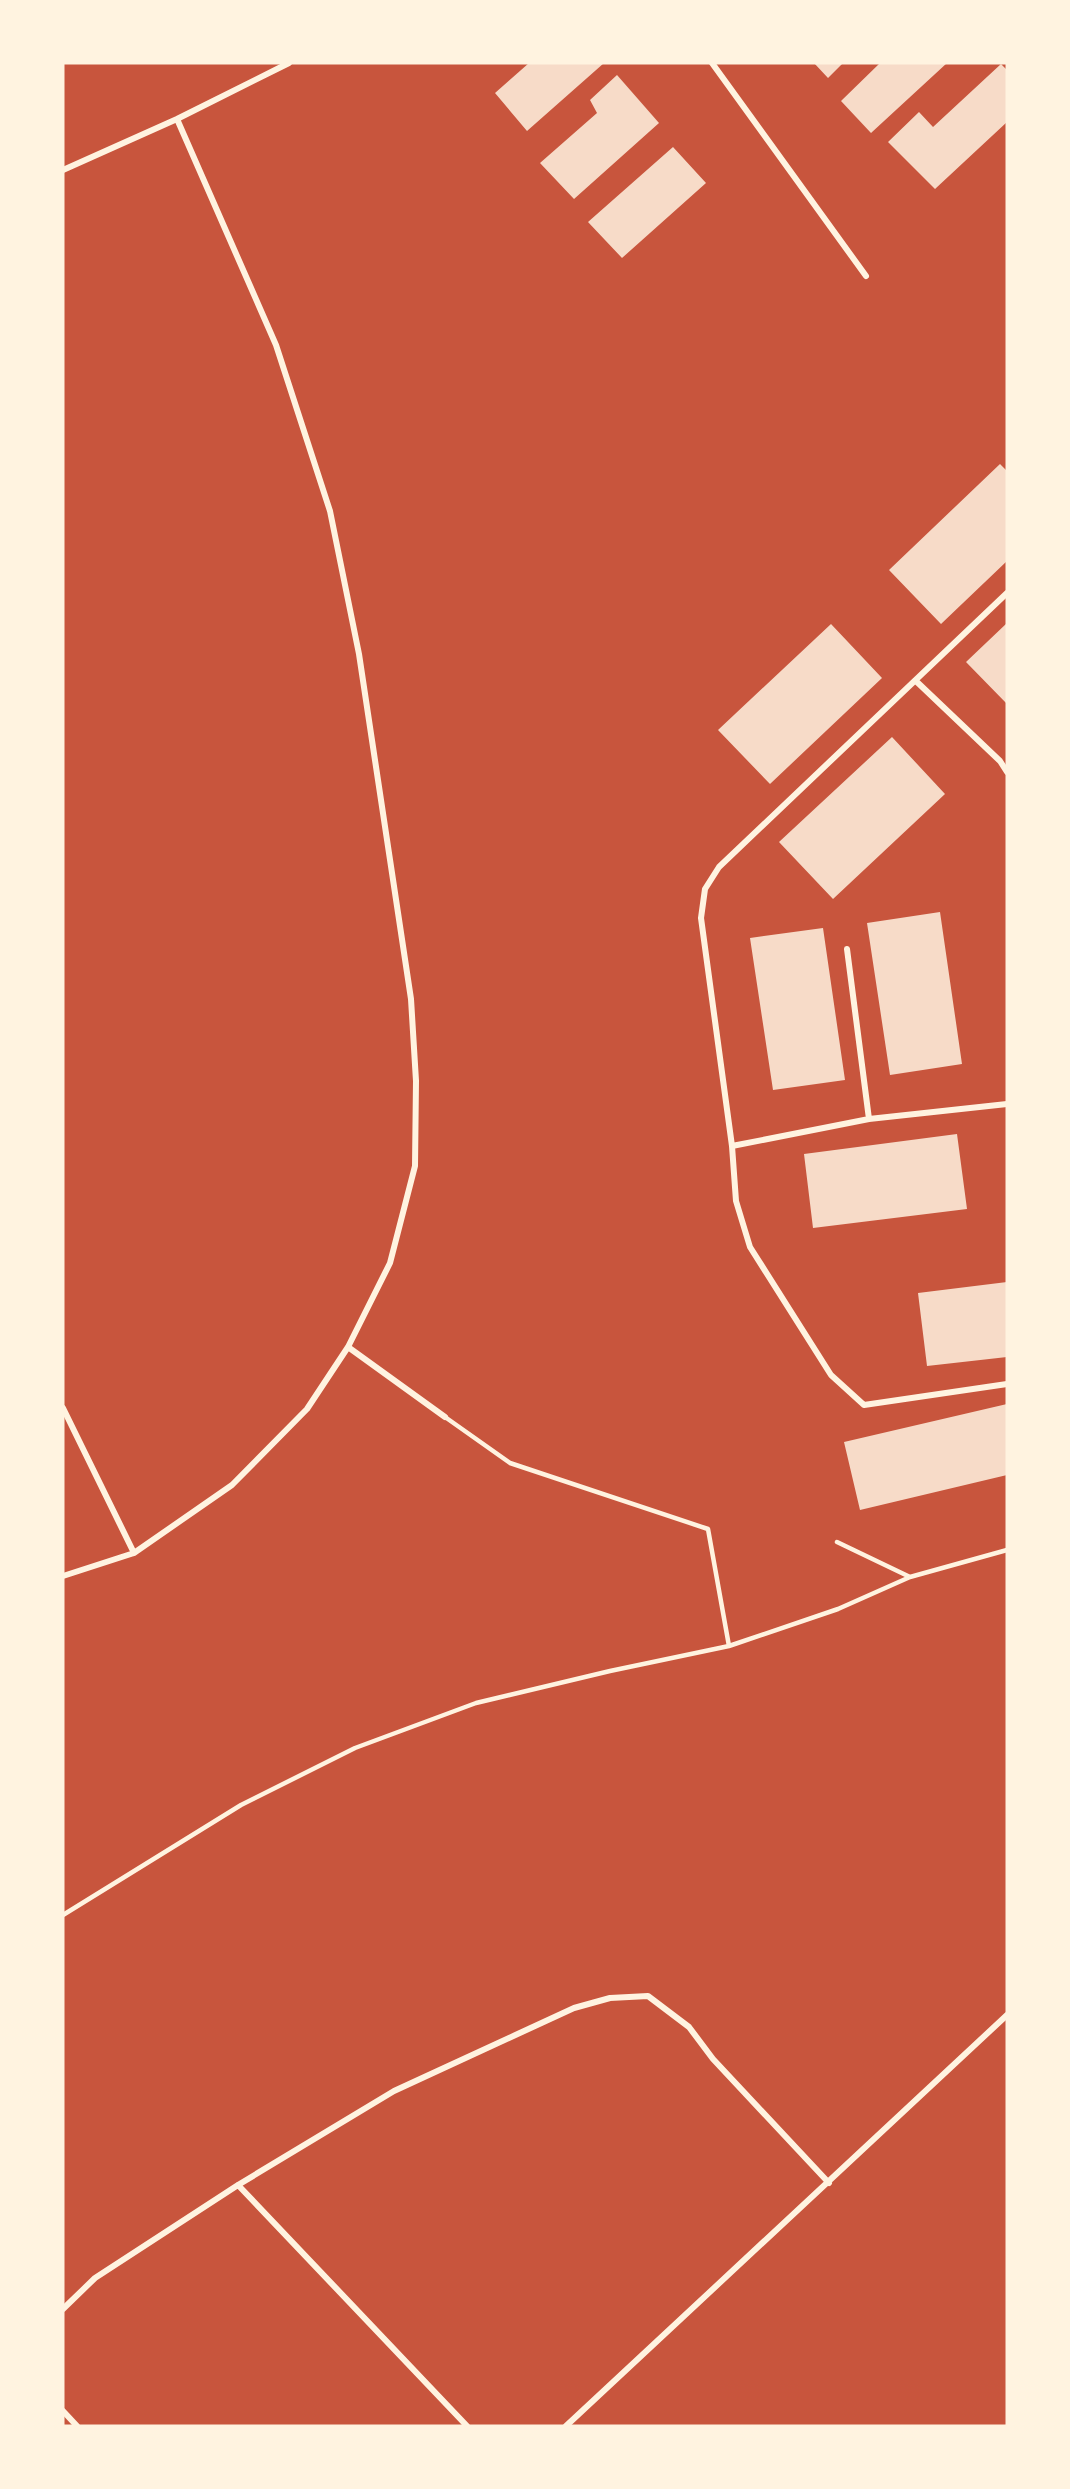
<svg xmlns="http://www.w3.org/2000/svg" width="1070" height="2489" font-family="Overpass,sans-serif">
<rect width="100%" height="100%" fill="#c8553d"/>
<!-- building -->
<path fill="#f7dbc8" d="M529 63H604L527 131 495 93Z
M814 63H843L828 78Z
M880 63H947L871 133 841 101Z
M1001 64 1007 70V122L935 189 888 142 919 112 933 127Z
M617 75 659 123 574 199 540 163 597 113 590 100Z
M673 147 706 183 622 258 588 222Z
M1000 464 1007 471V561L941 624 889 570Z
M1007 623V704L966 662Z
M831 624 882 678 770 784 718 730Z
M892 737 945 794 833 899 779 842Z
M940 912 962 1064 890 1075 867 923Z
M823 928 845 1080 773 1090 750 938Z
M957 1134 967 1209 813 1228 804 1154Z
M1007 1282V1357L927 1366 918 1293Z
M1007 1404V1475L860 1510 844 1442Z"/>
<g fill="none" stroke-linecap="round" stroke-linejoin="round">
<!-- service -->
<path stroke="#fff3e0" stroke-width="4.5" d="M445 1417 510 1463 708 1529 729 1646
M837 1542 910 1577
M63 1915 241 1805 355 1748 476 1703 610 1671 729 1646 838 1609 910 1577 1007 1550"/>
<!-- minor -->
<path stroke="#fff3e0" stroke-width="6" d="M712 63 866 276
M63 170 177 119 289 63
M1007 593 719 867 705 889 701 918 732 1146 736 1201 750 1247 831 1375 864 1405 1007 1384
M917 682 1000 761 1007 772
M847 949 869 1119
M732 1146 869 1119 1007 1104
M348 1347 445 1417
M63 1408 134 1553
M63 1576 134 1553 232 1485 307 1409 348 1347 390 1263 415 1166 416 1081 411 999 359 654 330 511 276 345 177 119
M238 2185 467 2426
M63 2309 95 2278 238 2185 394 2091 574 2008 610 1998 648 1996 689 2027 713 2059 829 2183
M63 2411 77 2426
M566 2426 1007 2015"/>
</g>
<!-- border -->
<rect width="1070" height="2489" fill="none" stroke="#fff3e0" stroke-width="129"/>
</svg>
